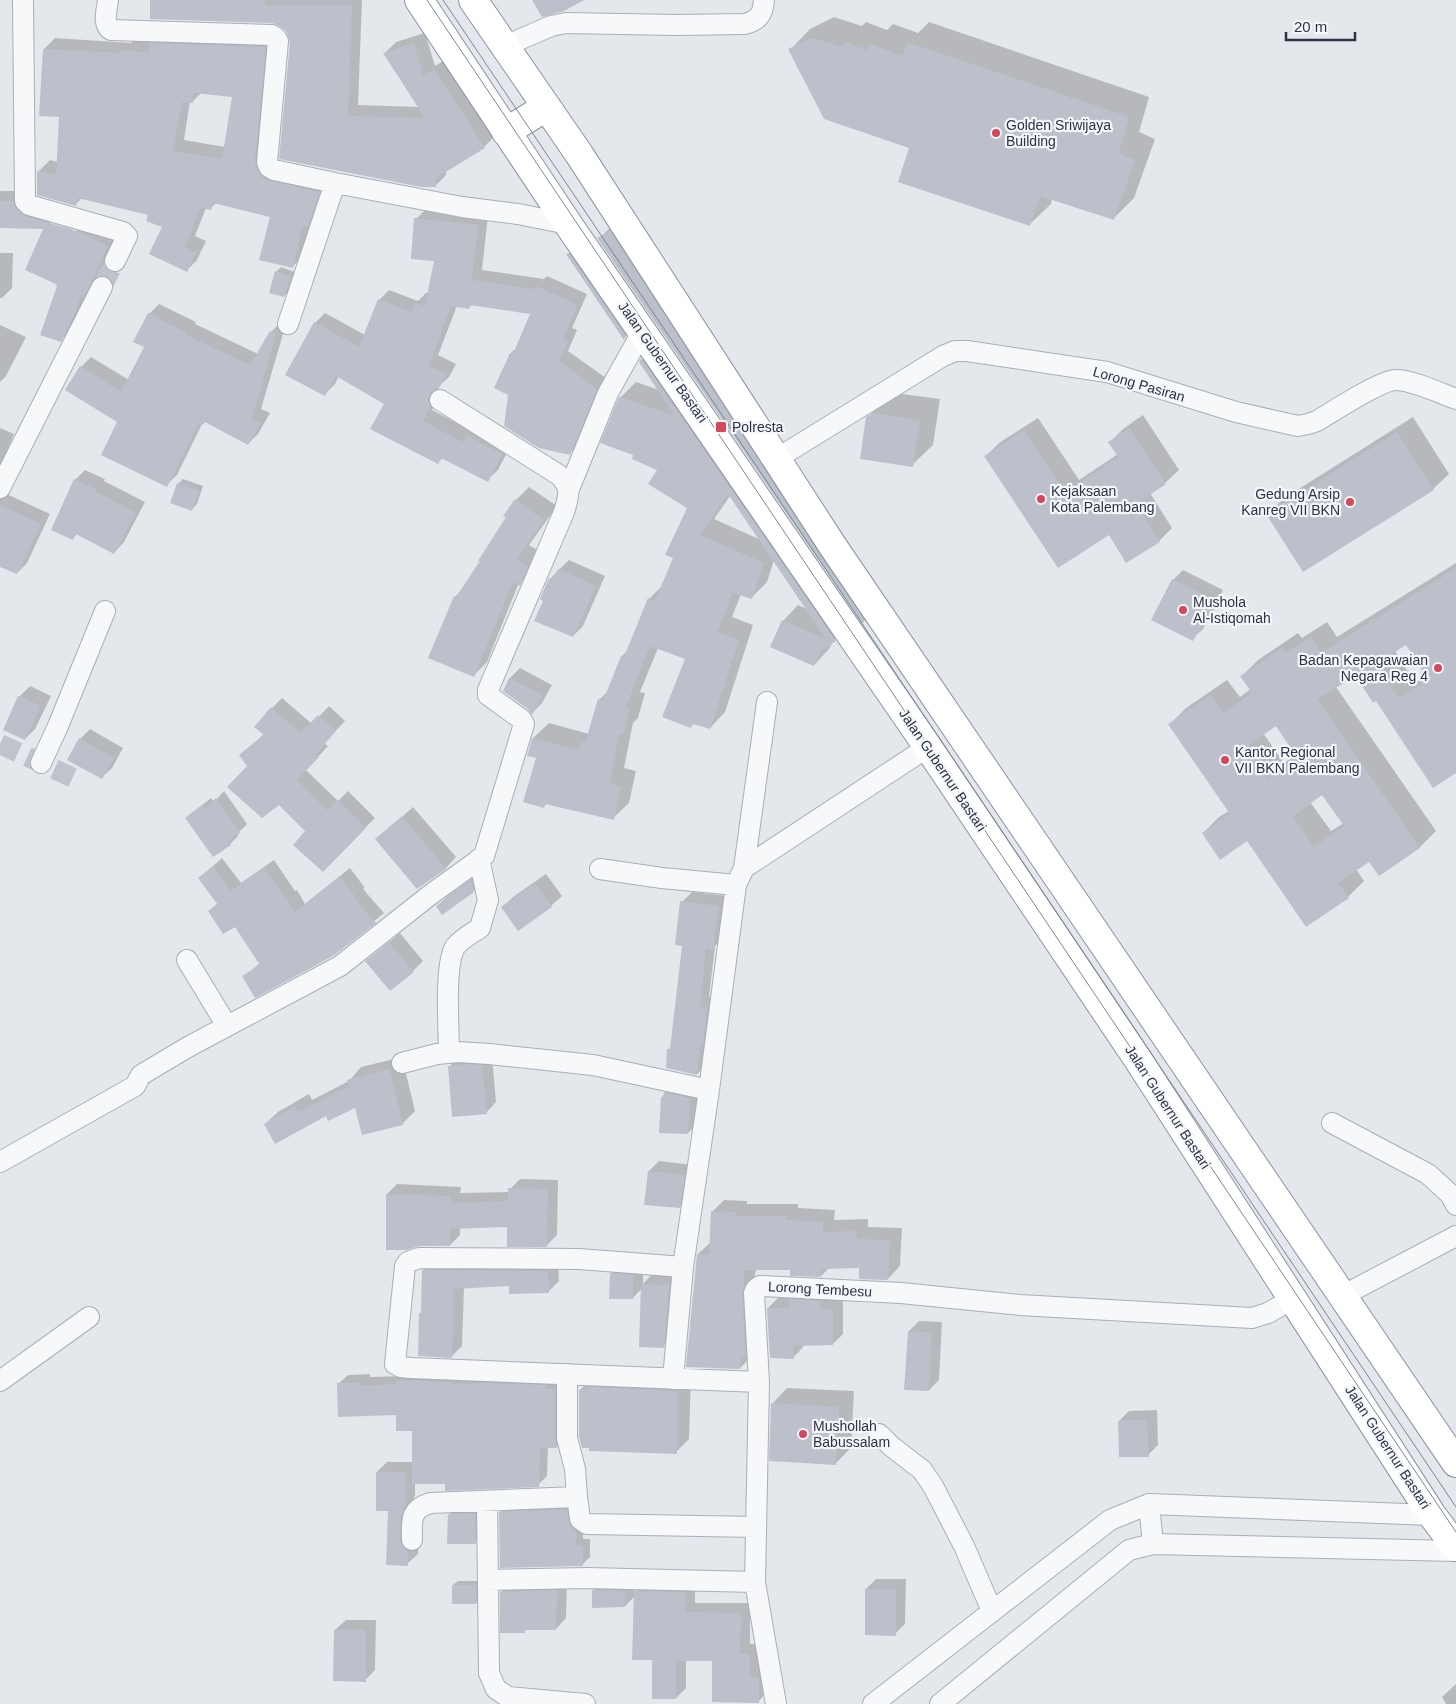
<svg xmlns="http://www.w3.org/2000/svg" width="1456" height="1704" font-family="Arial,sans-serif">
<rect width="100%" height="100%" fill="#e4e7ec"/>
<!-- shadow -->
<path fill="#0003" fill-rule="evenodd" d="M151 0H362L358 105 419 107 385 53 396 42 425 33 435 66 446 59 495 136 484 147 446 170V175L435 186 338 170 289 34 280 24Z
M834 17 862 26 866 22 887 30 893 24 918 33 929 22 1149 97 1139 132 1155 139 1134 198 1114 218 1052 199 1051 204 1030 224 911 147 790 50 810 29Z
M162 33 276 36 273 166 330 181 303 256 292 267 272 216 217 202 211 208H206L195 236 206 241 197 260 186 271 164 226 150 214 82 198 75 205 39 171 50 160 58 162 60 115 44 49 55 38 131 43 134 40 152 42ZM201 93 233 96 225 147 184 140 190 101 192 102Z
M0 191H23L117 236 103 268 94 285 90 289 71 330 60 341 58 286 45 228 0 227ZM50 222 77 230 76 232 50 225Z
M426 209 488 216 482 270 544 279 547 276 587 294 572 328 577 330 568 351 606 378 580 443 570 453 509 394 511 353 517 347 532 313 472 305 468 308 457 306 438 355 456 364 449 377 438 387 440 395 432 410 472 431 512 443 498 470 487 480 443 457 438 463 386 403 339 376 335 384 324 395 315 323 325 313 365 335 379 300 389 290 418 301 426 293H429L435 260 416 219Z
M619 218 885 599 864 620 599 239Z
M588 234 644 318 624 338 567 255Z
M0 253H13L12 288 2 298H0Z
M281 267 295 272 289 291 284 296 276 272Z
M159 304 196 322 195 324 258 354 271 332 281 322 286 324 261 409 270 413 258 434 248 444 206 420 202 424 177 475 166 485 81 367 91 357 129 380 146 347 149 314Z
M0 325 26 337 6 376 0 382Z
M657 344 850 624 833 641 829 649 814 665 783 621 798 605 807 609 774 560 767 582 751 598 741 594 732 617 753 625 725 712 710 728 694 723 691 726 686 659 658 648 640 692 645 693 638 718 633 723 624 768 636 771 629 803 613 818 547 803 544 807 533 738 549 723 589 734 599 700 608 691 622 656 627 651 649 599 663 585 674 557 688 508 658 470 635 454 620 398 636 382 659 390 640 362ZM730 496 759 539 714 519Z
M895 393 940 399 933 445 912 465 867 418 888 397Z
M1143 415 1179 470 1165 483 1150 493 1172 528 1159 541 1109 534 986 456 999 443 1038 418 1079 480 1118 454 1110 442 1123 429Z
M1413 417 1449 474 1433 489 1268 514 1283 499Z
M0 428 14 434 0 467Z
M85 470 105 479 104 481 145 502 124 542 114 553 78 533 73 538 75 480Z
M183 479 203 486 197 504 192 509 178 484Z
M529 487 557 506 529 545 541 552 532 571 518 585 487 662 474 675 455 597 465 586 508 517 505 515 516 500Z
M0 491 50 514 27 563 17 573 0 565Z
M569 560 605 576 583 626 573 636 545 600 550 579Z
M1456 563V771L1376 699 1356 674 1336 687 1436 831 1420 847 1380 875 1369 860 1356 869 1364 881 1348 897 1248 840 1203 833 1219 817 1229 811 1169 725 1186 708 1227 680 1240 697 1251 689 1242 676 1258 660 1298 633 1302 638 1327 622 1337 637ZM1406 644 1427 676 1415 683 1395 651ZM1276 725 1296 755 1284 763 1263 733ZM1323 793 1344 823 1331 831 1310 802Z
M1183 570 1223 590 1213 612 1203 629 1192 639 1173 580Z
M520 668 552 685 542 703 532 713 529 708 504 691 510 678Z
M30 686 51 696 35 729 25 739 4 730 19 697Z
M282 698 312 724 329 706 345 721 324 743 328 746 306 770 338 801 348 791 375 818 323 870 307 831 240 755 264 734 272 708Z
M90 729 123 748 112 768 101 778 80 739Z
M224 791 247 824 237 834 238 836 230 844 186 818 211 798 214 802Z
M413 807 456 857 446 868 417 887 377 839Z
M222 858 241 883 274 860 295 891 297 890 305 904 350 868 365 888 363 889 384 913 333 955 244 977 260 963 235 925 209 911 218 903 200 878Z
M482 871 484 881 473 891 437 906 448 896Z
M546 874 562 896 551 906 503 907 513 897Z
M692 892 728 896 723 938 715 946 709 997H717L707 1064 697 1074 668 1050 671 1047 683 945 682 902Z
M400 933 423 961 413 971 367 961Z
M459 1056H492L496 1102 486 1113 449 1067Z
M402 1057 415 1111 403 1123 355 1106 326 1115 265 1124 278 1112 309 1094 312 1100 349 1081 361 1067Z
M675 1083 699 1088 698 1123 688 1133 662 1097Z
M659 1161 694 1165 689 1197 679 1207 649 1171Z
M520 1179 558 1180 557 1235 546 1246 509 1226 460 1227V1235L450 1245 387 1194 397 1184 461 1187 460 1193 510 1192V1189Z
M724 1200 747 1201V1204H798V1208L835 1210 834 1220 868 1219V1227L902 1228 900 1266 888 1279 861 1267 829 1268 821 1276 792 1269H756L754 1281 752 1356 740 1368 698 1254 711 1242 712 1212Z
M434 1260 558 1261 559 1281 549 1291 510 1293V1284L464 1287 462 1346 452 1356 420 1313 423 1311 424 1270Z
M621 1264 643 1265V1284L652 1274 679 1275 674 1336 663 1346 642 1288 633 1298 611 1274Z
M801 1290 830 1291V1300H843V1334L833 1344H803V1347L793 1358 768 1308 778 1298H792Z
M919 1321 942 1322 939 1380 929 1390 909 1331Z
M370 1374V1377L402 1376 564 1380 566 1438 557 1447 548 1446 547 1476 538 1485 415 1483V1495L410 1508 418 1542V1554L407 1564 377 1472 387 1462H413V1430L397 1414 338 1384 348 1375Z
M593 1377 691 1378 689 1439 676 1452 580 1390Z
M787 1388 854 1391 851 1448 835 1464 772 1404Z
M1157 1410 1158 1445 1148 1455 1119 1421 1129 1411Z
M574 1502 583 1523V1539H590V1557L582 1565 500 1513 508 1505Z
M485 1503V1533L475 1543 449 1515 460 1504Z
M876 1579H906L905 1624 895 1634 866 1589Z
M603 1580 635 1581V1592L645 1582H695V1603H750V1644H760L759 1667 769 1668 768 1691 758 1702 713 1660 686 1659V1688L676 1698 653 1659 635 1596 625 1606 593 1590Z
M458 1581H480L481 1598 476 1603 453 1585Z
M567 1581 566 1618 556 1629 528 1628 524 1632 501 1592 511 1582Z
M346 1620H376L375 1670 365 1680 335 1630Z
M1456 1684V1704H1446L1442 1697Z"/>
<!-- building -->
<path fill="#bbc0ca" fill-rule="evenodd" d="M150 0H265V5H352L348 116 425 118 383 53 414 43 423 76 434 69 485 148 436 178V187H421L279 159 290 42 286 31 279 26 272 23 150 19Z
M532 0H584L564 11 542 17Z
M812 38 842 47 845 42 866 50 871 44 903 56 907 42 1129 117 1119 153 1135 160 1114 220 1040 196 1030 226 898 182 909 148 824 119 788 49Z
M149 43 266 47 255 161 256 166 262 177 268 180 320 192 308 227 303 225 293 268 259 260 270 217 213 203 211 210 200 208 185 247 196 253 187 272 149 254 162 227 146 221 148 215 78 198 76 206 37 195V171L56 175 59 117 39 116 43 49 121 53 122 50 149 53ZM193 93 232 97 222 159 173 151 182 102 193 103Z
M0 201H13L17 209 25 216 71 229 108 246 93 279 84 297 81 296 74 315 61 342 40 335 57 286 56 284 25 270 43 229 0 228Z
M414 218 478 225 472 280 534 289 536 286 578 305 563 339 568 341 559 361 597 389 570 455 539 448 504 426 508 395 494 388 510 353 513 354 530 314 470 305 469 309 451 306 429 366 447 374 439 388 434 390 430 394 428 400 430 406 423 421 463 442 467 435 502 454 488 482 441 458 438 464 370 429 384 404 336 376 325 396 285 375 314 322 359 347 378 299 411 312 415 303 425 306 434 261 411 259Z
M610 231 819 554 865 621 862 623 597 238Z
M569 253 626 336 624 340 566 254Z
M275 271 291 276 284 297 269 293Z
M148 313 187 333 186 335 250 365 270 331 276 334 252 420 261 423 248 445 205 422 203 425 199 423 167 487 101 455 117 422 65 390 80 366 121 392 144 347 133 342Z
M641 358 836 641 821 651 814 666 770 647 782 620 826 639 728 494 700 535 764 563 752 599 733 593 717 632 739 640 710 729 693 724 691 728 662 717 685 659 650 646 626 707 630 708 623 735 619 734 610 784 621 786 614 820 545 804 544 808 523 802 536 758 527 756 532 738 579 750 580 742 585 743 598 699 603 701 621 656 624 657 648 598 655 601 673 558 665 555 687 508 648 484 657 470 632 459 633 455 600 443 619 397 675 416 639 362Z
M874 413 920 420 913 467 860 459 866 417Z
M1129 428 1166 484 1136 504 1160 542 1126 563 1109 535 1058 568 984 456 1024 430 1065 492 1118 457 1108 442Z
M1397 432 1434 490 1303 572 1266 514Z
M74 479 96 489 95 491 136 513 114 554 76 534 73 540 51 530Z
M177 483 199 491 192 511 170 503Z
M515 499 544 520 517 559 528 566 520 586 513 582 474 677 428 658 454 596 456 597 480 561H478L506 517 503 516Z
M0 505 41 524 17 574 0 567Z
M1456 568V773L1433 788 1376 701 1373 703 1356 676 1317 699 1420 848 1379 876 1369 862 1338 883 1349 898 1306 927 1247 841 1220 860 1202 833 1230 814 1168 724 1211 695 1223 713 1252 693 1240 676 1282 648 1285 653 1311 637 1321 653ZM1406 645 1428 680 1399 698 1376 664ZM1276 726 1297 758 1267 778 1246 747ZM1322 795 1344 826 1314 847 1293 816Z
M558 569 596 586 573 637 534 621 543 601 540 599 549 578 552 581Z
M1172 579 1214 600 1203 624 1193 641 1151 620Z
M509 678 543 695 532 715 528 709 503 691Z
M18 696 41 706 25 740 3 730Z
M271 707 301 733 318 715 336 731 316 754 319 757 297 780 327 810 337 800 366 828 323 872 293 845 305 831 279 805 262 818 227 787 247 766 239 755 264 735 254 727Z
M79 738 114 758 102 779 67 760Z
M216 798 240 833 228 841 231 845 213 857 185 818 202 805 205 809Z
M402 816 446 869 417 889 375 839Z
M213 866 231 891 264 868 286 899H287L295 912 340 876 356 898 355 899 376 923 333 956 255 998 242 976 260 965 235 927 223 934 208 911 218 905 198 878Z
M471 880 474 892 442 915 436 906Z
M535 883 552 907 518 931 501 907Z
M680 901 719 906 713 950 706 949 700 1007H707L703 1045H700L697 1075 666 1068 667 1049H670L682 946 675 945Z
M389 942 414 972 390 991 365 961Z
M467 1064 482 1065 487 1114 452 1117 448 1066Z
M389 1069 403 1125 362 1135 355 1108 328 1121 326 1116 275 1144 264 1124 295 1106 298 1112 349 1086 347 1080Z
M664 1092 690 1098 688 1134 659 1133 661 1097H663Z
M648 1171 685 1175 680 1208 644 1205Z
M508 1188 548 1189 547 1247H507V1227L450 1229V1246H419L407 1250H386V1194L451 1196V1203L508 1201Z
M711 1211 736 1212 735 1216H786V1220L823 1222V1232L856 1231 857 1239 890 1240 888 1280 859 1279V1268L822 1269 821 1277 790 1276V1270H744V1286L742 1294 746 1358H741L740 1369 686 1367 697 1254 709 1255Z
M422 1270 548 1271 549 1293 509 1294V1286L454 1289 452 1358 418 1356 419 1313H421Z
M610 1273 633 1275V1299H609Z
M641 1284 669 1285 664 1348 639 1347Z
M789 1299 821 1301 820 1309H833V1345L794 1346V1359L770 1358 767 1308H789Z
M908 1331 932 1332 929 1391 904 1390Z
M396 1380 451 1382V1384L490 1383 546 1385V1389H555V1438L557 1448H540L539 1487 445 1491V1484H412V1431H396V1415L338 1417 337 1383H361V1386L396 1384Z
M590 1387 678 1391 677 1454 589 1451V1448H582L579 1436V1390H590Z
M771 1403 839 1407 836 1465 769 1461Z
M1147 1420 1149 1457H1119L1118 1421Z
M376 1472H405V1506L401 1519 400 1540 402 1546 408 1551V1566L386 1565 388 1511H376Z
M567 1509 570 1525 576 1531V1546H583V1566L500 1568 499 1512Z
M475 1513 476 1544H447L448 1514Z
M452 1585H476V1604H452Z
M865 1589H896V1636L865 1635Z
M557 1590 556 1630H525V1633H500V1592Z
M592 1590 625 1591V1607L592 1608Z
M634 1591 686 1592 685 1612 741 1613 740 1654H750V1677H759V1703L712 1702V1661H676V1699H652V1660H632Z
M334 1630H366V1682L333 1681Z"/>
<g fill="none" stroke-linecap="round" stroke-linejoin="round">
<!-- minor-tunnel -->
<path stroke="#bfc3cb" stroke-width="20" stroke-dasharray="20 10" stroke-linecap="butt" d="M102 287 115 261
M0 744 80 781"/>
<defs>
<path id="minor" d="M23 0 25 201 29 205 123 232 127 236 115 261
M108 0C107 10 102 24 111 30L272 35 276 38 278 41 267 162 269 167 274 170 335 183 462 207 518 214 568 224
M505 46 551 26 566 23 677 25 745 24C759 20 763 14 764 0
M288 324 335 183
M776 459 943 356 955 351H967L1107 372 1236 412 1298 426 1308 424 1317 421C1332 412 1381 380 1396 380 1412 380 1440 393 1456 399
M0 488 102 287
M569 489 608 393 642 332
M41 763 58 726 105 611
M744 868 767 702
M600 869 662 878 736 885
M187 960 227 1026
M449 1053C449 1029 444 966 455 947 461 939 472 933 480 928L488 900 479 859
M402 1063 437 1054 458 1052 489 1054 593 1065 709 1090
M1332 1123 1428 1174 1450 1194 1456 1205
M0 1162 135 1086 141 1075 188 1047 340 966 430 895 484 856 524 724 521 719 492 698 488 695V690L564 512C569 496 572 488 559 475L440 400
M683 1267 579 1259 419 1258 408 1262 405 1266 395 1364 401 1367 411 1368 759 1382 754 1293 756 1289 760 1286 901 1293 1020 1305 1252 1318 1268 1313 1292 1299
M1342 1296 1456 1236
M567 1374V1438L575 1469 577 1497
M673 1379 683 1267 709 1090 736 885 744 868 928 747
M0 1381 89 1317
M759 1382 755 1582 776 1704
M879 1434 891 1446 922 1470 933 1486 964 1546 992 1611
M487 1501 489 1673 496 1689 508 1697 585 1704
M1149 1504 1153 1544
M412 1540C412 1521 409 1510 430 1503L577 1497 580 1519 587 1524 756 1527
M488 1580 587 1578 755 1582
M873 1704 1110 1520 1149 1504 1432 1515
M940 1704 1129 1550 1153 1544 1456 1551"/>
<path id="trunk" d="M419 0 568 224 928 747 1137 1058 1432 1515 1456 1547
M473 0 579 154 832 545 1456 1463
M506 132 546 107"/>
</defs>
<!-- minor casing -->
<use href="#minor" stroke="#a9aeb7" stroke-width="22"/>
<!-- trunk casing -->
<use href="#trunk" stroke="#8b94a3" stroke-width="30"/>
<!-- minor -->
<use href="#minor" stroke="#f7f8fa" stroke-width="20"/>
<!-- trunk -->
<use href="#trunk" stroke="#fff" stroke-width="28"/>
<!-- tram -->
<path stroke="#7d8696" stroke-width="1" d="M427 0 1456 1532
M443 0 1456 1507"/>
</g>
<!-- markers -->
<g fill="#d1495b" stroke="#f4f6f9" stroke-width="2">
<circle cx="996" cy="133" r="5"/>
<rect x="715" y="421" width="12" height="12" rx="2.5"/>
<circle cx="1041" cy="499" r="5"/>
<circle cx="1350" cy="502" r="5"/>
<circle cx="1183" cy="610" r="5"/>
<circle cx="1438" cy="668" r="5"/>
<circle cx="1225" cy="760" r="5"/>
<circle cx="803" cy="1434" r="5"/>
</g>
<g text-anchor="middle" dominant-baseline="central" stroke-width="4.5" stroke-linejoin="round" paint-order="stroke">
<!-- poi labels -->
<g font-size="14" fill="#2b3445" stroke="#f4f6f9" text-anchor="start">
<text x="1006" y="125">Golden Sriwijaya<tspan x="1006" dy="16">Building</tspan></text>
<text x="732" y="427">Polresta</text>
<text x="1051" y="491">Kejaksaan<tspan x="1051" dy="16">Kota Palembang</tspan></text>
<text x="1340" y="494" text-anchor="end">Gedung Arsip<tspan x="1340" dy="16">Kanreg VII BKN</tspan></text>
<text x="1193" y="602">Mushola<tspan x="1193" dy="16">Al-Istiqomah</tspan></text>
<text x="1428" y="660" text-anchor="end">Badan Kepagawaian<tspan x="1428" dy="16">Negara Reg 4</tspan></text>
<text x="1235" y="752">Kantor Regional<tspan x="1235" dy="16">VII BKN Palembang</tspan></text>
<text x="813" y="1426">Mushollah<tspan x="813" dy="16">Babussalam</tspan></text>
</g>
<!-- street labels -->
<g font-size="14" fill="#2b3445" stroke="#f4f6f9">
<text transform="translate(663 362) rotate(55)">Jalan Gubernur Bastari</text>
<text transform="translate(1139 384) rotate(16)">Lorong Pasiran</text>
<text transform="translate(943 770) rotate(56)">Jalan Gubernur Bastari</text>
<text transform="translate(1168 1107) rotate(57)">Jalan Gubernur Bastari</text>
<text transform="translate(820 1289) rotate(3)">Lorong Tembesu</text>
<text transform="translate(1388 1447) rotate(57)">Jalan Gubernur Bastari</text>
</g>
</g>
<!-- scale -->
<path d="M1286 32v8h69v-8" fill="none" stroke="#2b3445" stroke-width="2.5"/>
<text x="1294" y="32" font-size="15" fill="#2b3445" stroke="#f4f6f9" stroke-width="4" paint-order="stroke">20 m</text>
</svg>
